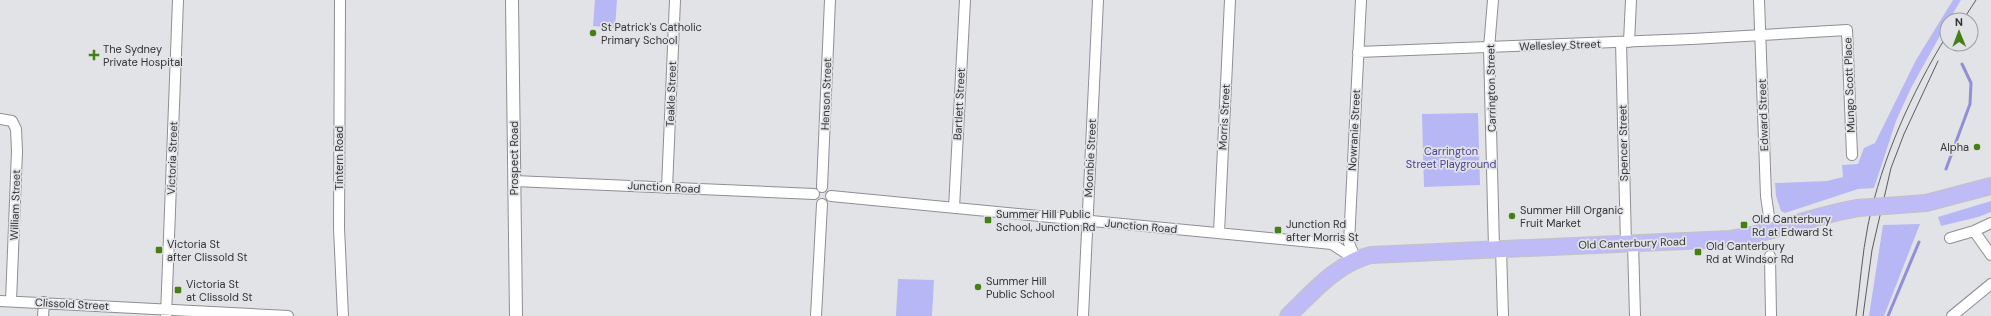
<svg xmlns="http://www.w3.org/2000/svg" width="1991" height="316" font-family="'DM Sans',sans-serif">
<rect width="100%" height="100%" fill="#e2e3e7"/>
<!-- green -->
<path fill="#b7b7f5" d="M595 0H617L615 28 593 26Z
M1953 0H1961L1949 20H1947V23L1911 88 1896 121 1874 188 1858 189 1785 213 1781 211 1776 196 1775 183 1827 181 1843 177 1842 165 1858 164 1864 148 1875 143 1916 60Z
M1478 113 1480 185 1424 187 1422 114Z
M1991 201V212L1978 217 1941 226 1938 217Z
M1920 224 1884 316H1869L1883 225Z
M898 279 934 280 932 316H896Z"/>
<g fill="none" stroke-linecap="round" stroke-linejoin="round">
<!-- stream -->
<path stroke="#918fd7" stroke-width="3" d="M1946 169 1970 104 1971 83 1962 64
M1888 316 1919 242"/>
<defs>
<path id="minor" d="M340 0 339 228 343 316
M1493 0 1489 48 1494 248
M1759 0 1766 196 1771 230
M1621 42 1626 243
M1629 42 1631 0
M1358 52 1692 39 1847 30 1852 155
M0 119 12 121 16 129 17 151 11 301
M514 181 814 194
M822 187 830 0
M667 188 675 0
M831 196 1332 244 1356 260
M954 208 965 0
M1974 231 1991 255
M1219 233 1230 0
M1950 238 1974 231 1991 223
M1633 243 1635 316
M1501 248 1503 316
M1770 256 1771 316
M1356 260 1349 243 1361 0
M0 301 288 316
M43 316 44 302
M166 316 178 0
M816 316 822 204
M1083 316 1098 0
M1952 316 1991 284"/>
<path id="tertiary" d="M512 0 516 316"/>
<path id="primary" d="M1926 203 1991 186
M1288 316C1312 293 1337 263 1371 255L1730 239C1774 233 1815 215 1858 208"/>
</defs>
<!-- minor casing -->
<use href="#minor" stroke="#8f8f93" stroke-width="12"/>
<!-- tertiary casing -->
<use href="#tertiary" stroke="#8f8f93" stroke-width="14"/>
<!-- primary casing -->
<use href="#primary" stroke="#c2c2c2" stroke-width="18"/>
<!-- minor -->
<use href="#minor" stroke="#fff" stroke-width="10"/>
<!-- tertiary -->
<use href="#tertiary" stroke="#fff" stroke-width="12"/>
<!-- primary -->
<use href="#primary" stroke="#bebbf6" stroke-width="16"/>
<!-- tram -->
<path stroke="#5b5b5d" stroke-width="1" d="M1963 20 1976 0
M1856 316C1860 286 1862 255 1868 225 1882 158 1911 94 1947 35
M1863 316 1872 250 1891 168 1904 134 1938 61"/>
<defs>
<path id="primary-bridge" d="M1858 208 1926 203"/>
</defs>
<!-- primary-bridge casing -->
<use href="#primary-bridge" stroke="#c2c2c2" stroke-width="18" stroke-linecap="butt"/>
<!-- primary-bridge -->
<use href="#primary-bridge" stroke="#bebbf6" stroke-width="16"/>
</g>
<!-- markers -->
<g fill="#477f17" stroke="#e2e3e7" stroke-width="1.5">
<circle cx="593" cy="33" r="4"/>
<path d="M92 49h4v4h4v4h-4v4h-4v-4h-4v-4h4z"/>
<circle cx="1977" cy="147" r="4"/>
<circle cx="1512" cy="216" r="4"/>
<rect x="984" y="216" width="8" height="8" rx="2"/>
<rect x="1740" y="221" width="8" height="8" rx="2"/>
<rect x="1274" y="226" width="8" height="8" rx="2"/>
<rect x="155" y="246" width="8" height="8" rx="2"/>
<rect x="1694" y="248" width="8" height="8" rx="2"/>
<circle cx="978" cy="287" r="4"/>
<rect x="174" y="286" width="8" height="8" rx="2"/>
</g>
<g text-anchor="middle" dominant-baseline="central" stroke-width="3.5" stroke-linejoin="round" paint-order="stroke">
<!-- poi labels -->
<g font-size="11" fill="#333334" stroke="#e2e3e7" text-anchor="start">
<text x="601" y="27">St Patrick's Catholic<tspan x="601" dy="13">Primary School</tspan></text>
<text x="103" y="49">The Sydney<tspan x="103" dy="13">Private Hospital</tspan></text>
<text x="1969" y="147" text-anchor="end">Alpha</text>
<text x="1520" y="210">Summer Hill Organic<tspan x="1520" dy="13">Fruit Market</tspan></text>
<text x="996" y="214">Summer Hill Public<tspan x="996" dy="13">School, Junction Rd</tspan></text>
<text x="1752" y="219">Old Canterbury<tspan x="1752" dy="13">Rd at Edward St</tspan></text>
<text x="1286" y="224">Junction Rd<tspan x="1286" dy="13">after Morris St</tspan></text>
<text x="167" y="244">Victoria St<tspan x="167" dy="13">after Clissold St</tspan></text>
<text x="1706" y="246">Old Canterbury<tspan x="1706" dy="13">Rd at Windsor Rd</tspan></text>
<text x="986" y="281">Summer Hill<tspan x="986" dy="13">Public School</tspan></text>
<text x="186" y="284">Victoria St<tspan x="186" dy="13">at Clissold St</tspan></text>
</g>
<!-- street labels -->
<g font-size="11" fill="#333334" stroke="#e2e3e7">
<text transform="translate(1560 45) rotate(-2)">Wellesley Street</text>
<text transform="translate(1849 85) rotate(-92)">Mungo Scott Place</text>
<text transform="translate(1491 88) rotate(-91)">Carrington Street</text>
<text transform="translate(671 94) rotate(-88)">Teakle Street</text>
<text transform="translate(826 94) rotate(-88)">Henson Street</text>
<text transform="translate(959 104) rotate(-87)">Bartlett Street</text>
<text transform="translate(1763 115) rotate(-92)">Edward Street</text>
<text transform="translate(1224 117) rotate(-87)">Morris Street</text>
<text transform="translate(1354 130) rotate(-87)">Nowranie Street</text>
<text transform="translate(1623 143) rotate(-91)">Spencer Street</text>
<text transform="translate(172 158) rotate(-88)">Victoria Street</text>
<text transform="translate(339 158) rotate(-90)">Tintern Road</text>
<text transform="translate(514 158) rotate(-90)">Prospect Road</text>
<text transform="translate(1090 158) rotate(-87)">Moonbie Street</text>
<text transform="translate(664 187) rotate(3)">Junction Road</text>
<text transform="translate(15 205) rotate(-88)">William Street</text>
<text transform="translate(1141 226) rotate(5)">Junction Road</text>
<text transform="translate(1632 243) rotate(-2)">Old Canterbury Road</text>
<text transform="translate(72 304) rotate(3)">Clissold Street</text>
</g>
<!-- park labels -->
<g font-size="11" fill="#4a4096" stroke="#e2e3e7">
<text x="1451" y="151">Carrington<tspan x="1451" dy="13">Street Playground</tspan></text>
</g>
</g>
<!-- north arrow -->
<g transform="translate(1959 32) rotate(359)"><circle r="19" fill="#e2e3e7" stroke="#9c9d9f"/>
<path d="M0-3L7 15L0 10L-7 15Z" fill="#477f17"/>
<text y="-6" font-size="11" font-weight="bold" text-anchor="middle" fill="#333334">N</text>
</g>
</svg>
